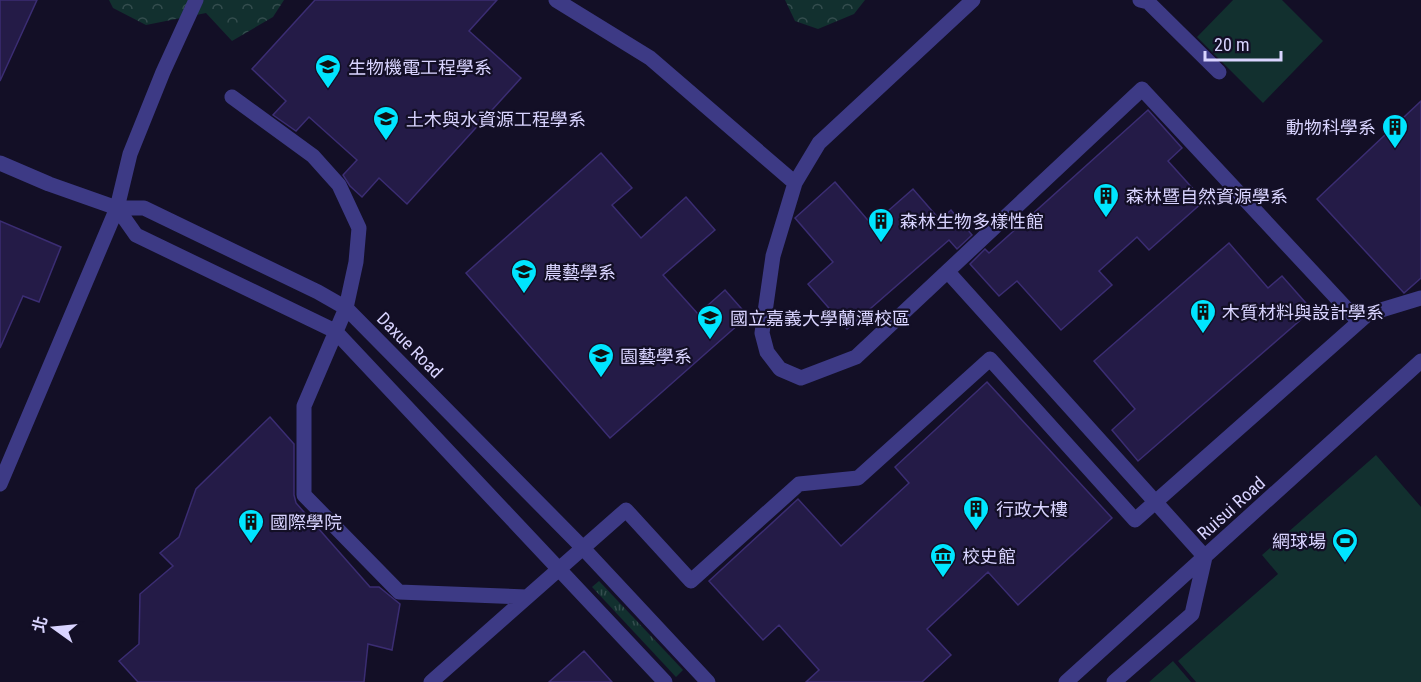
<svg xmlns="http://www.w3.org/2000/svg" width="1421" height="682" font-family="'Roboto Condensed','Noto Sans TC',sans-serif">
<defs>
<pattern id="grass-tufts" width="24" height="20" patternUnits="userSpaceOnUse" patternTransform="scale(1.5)"><rect width="24" height="20" fill="#12302f"/><path d="M3 7l-1-3M5 7V3M7 7l1-3M15 17l-1-3M17 17v-4M19 17l1-3" fill="none" stroke="#344d4e"/></pattern>
<pattern id="forest-crowns" width="20" height="18" patternUnits="userSpaceOnUse" patternTransform="scale(1.5)"><rect width="20" height="18" fill="#12302f"/><path d="M2 6a3 3 0 1 1 6 0M12 15a3 3 0 1 1 6 0" fill="none" stroke="#344d4e"/></pattern>
</defs>
<rect width="100%" height="100%" fill="#130f26"/>
<!-- grass -->
<path fill="url(#grass-tufts)" d="M599 581 683 670 676 677 592 587Z"/>
<!-- forest -->
<path fill="url(#forest-crowns)" d="M109 0H284L273 17 232 41 206 13 146 25 113 8Z
M785 0H865L854 14 818 29 795 21Z"/>
<!-- green -->
<path fill="#12302f" d="M1233 0H1282L1323 41 1263 103 1197 37Z
M1376 455 1421 507V682H1196L1178 661 1278 574 1262 555Z
M1173 661 1191 682H1149Z"/>
<!-- building -->
<path fill="#241b47" stroke="#3b2d73" stroke-width="1.5" d="M0 0H37L0 81Z
M315 0H497L469 31 521 78 407 204 379 178 362 197 350 186 343 175 357 160 309 117 296 131 273 115 286 101 252 69Z
M1421 101V278L1404 293 1317 199Z
M1148 110 1182 148 1168 161 1204 201 1149 250 1137 237 1099 271 1112 285 1061 330 1017 281 999 296 970 264 985 249 989 253Z
M601 153 632 188 612 205 641 238 686 197 715 230 663 275 698 314 725 290 748 316 610 438 466 273Z
M835 182 872 225 913 189 940 220 951 210 972 235 957 249 949 240 847 329 808 284 833 262 795 218Z
M0 221 61 247 39 302 23 296 0 348Z
M1229 243 1268 288 1282 276 1312 310 1138 461 1112 430 1135 409 1094 361Z
M987 382 1112 518 1018 605 988 572 927 629 951 655 922 682H806L819 670 779 625 763 640 709 581 798 499 841 546 909 483 895 467Z
M270 417 294 444V495L296 503 370 587H379L400 604 392 650 368 644 364 682H138L119 661 139 644 140 594 173 566 160 553 179 537 196 489Z
M584 651 612 682H549Z"/>
<g fill="none" stroke-linecap="round" stroke-linejoin="round">
<!-- minor -->
<path stroke="#3d3a85" stroke-width="15" d="M556 0 650 58 795 183
M973 0 819 143 795 183 773 256 762 333 767 352 780 369 801 378 856 357 1142 89 1359 322
M1140 0 1148 2 1219 72
M232 97 313 156 339 185 359 228 356 262 346 308 304 406V495L399 592 526 597
M0 163 49 184 117 208H144L318 292 346 308 582 547 708 682
M117 208 136 235 335 331 665 682
M948 272 1205 557 1192 614 1114 682
M0 484 117 208 130 154 163 72 196 0
M431 682 626 510 691 581 799 484 858 478 990 359 1135 520 1368 314 1421 298
M1066 682 1421 361"/>
</g>
<!-- icons -->
<defs>
<symbol id="university-pin" viewBox="-11 -11 22 30"><path d="M0 17L-7.5 6A9.5 9.5 0 1 1 7.5 6Z" fill="#00e5ff" stroke="#130f26"/><path d="M0-5L7-2L0 1L-7-2ZM-4 1L0 2.5L4 1V4Q0 6-4 4Z" fill="#111"/></symbol>
<symbol id="building-pin" viewBox="-11 -11 22 30"><path d="M0 17L-7.5 6A9.5 9.5 0 1 1 7.5 6Z" fill="#00e5ff" stroke="#130f26"/><path d="M-4-6H4V6H1V3H-1V6H-4ZM-2.5-4.3h1.7v1.8h-1.7ZM.8-4.3h1.7v1.8H.8ZM-2.5-1h1.7V.8h-1.7ZM.8-1h1.7V.8H.8Z" fill="#111"/></symbol>
<symbol id="stadium-pin" viewBox="-11 -11 22 30"><path d="M0 17L-7.5 6A9.5 9.5 0 1 1 7.5 6Z" fill="#00e5ff" stroke="#130f26"/><path d="M0-5a6.5 5 0 1 0 0 10a6.5 5 0 1 0 0-10ZM-3.5-1.8h7v3.6h-7Z" fill="#111"/></symbol>
<symbol id="museum-pin" viewBox="-11 -11 22 30"><path d="M0 17L-7.5 6A9.5 9.5 0 1 1 7.5 6Z" fill="#00e5ff" stroke="#130f26"/><path d="M0-6L6-3V-2H-6V-3ZM-5-1h2V3h-2ZM-1-1h2V3h-2ZM3-1h2V3H3ZM-6 4H6V6H-6Z" fill="#111"/></symbol>
</defs>
<g fill-rule="evenodd">
<use href="#university-pin" x="313" y="52" width="30" height="40"/>
<use href="#university-pin" x="371" y="104" width="30" height="40"/>
<use href="#building-pin" x="1380" y="112" width="30" height="40"/>
<use href="#building-pin" x="1091" y="181" width="30" height="40"/>
<use href="#building-pin" x="866" y="206" width="30" height="40"/>
<use href="#university-pin" x="509" y="257" width="30" height="40"/>
<use href="#building-pin" x="1188" y="297" width="30" height="40"/>
<use href="#university-pin" x="695" y="303" width="30" height="40"/>
<use href="#university-pin" x="586" y="341" width="30" height="40"/>
<use href="#building-pin" x="961" y="494" width="30" height="40"/>
<use href="#building-pin" x="236" y="507" width="30" height="40"/>
<use href="#stadium-pin" x="1330" y="526" width="30" height="40"/>
<use href="#museum-pin" x="928" y="541" width="30" height="40"/>
</g>
<g text-anchor="middle" dominant-baseline="central" stroke-width="4.5" stroke-linejoin="round" paint-order="stroke">
<!-- poi labels -->
<g font-size="18" fill="#d9d4ff" stroke="#130f26" text-anchor="start">
<text x="348" y="67">生物機電工程學系</text>
<text x="406" y="119">土木與水資源工程學系</text>
<text x="1376" y="127" text-anchor="end">動物科學系</text>
<text x="1126" y="196">森林暨自然資源學系</text>
<text x="900" y="221">森林生物多樣性館</text>
<text x="544" y="272">農藝學系</text>
<text x="1222" y="312">木質材料與設計學系</text>
<text x="730" y="318">國立嘉義大學蘭潭校區</text>
<text x="620" y="356">園藝學系</text>
<text x="996" y="509">行政大樓</text>
<text x="270" y="522">國際學院</text>
<text x="1326" y="541" text-anchor="end">網球場</text>
<text x="962" y="556">校史館</text>
</g>
<!-- street labels -->
<g font-size="18" fill="#d9d4ff" stroke="#130f26">
<text transform="translate(410 345) rotate(45)">Daxue Road</text>
<text transform="translate(1231 508) rotate(-42)">Ruisui Road</text>
</g>
</g>
<!-- north arrow -->
<g transform="translate(54 628) rotate(285)" stroke="#130f26" stroke-width="4.5" paint-order="stroke">
<path d="M0-4.5L10 22L0 15L-10 22Z" fill="#d9d4ff"/>
<text y="-9" font-size="16" font-weight="bold" text-anchor="middle" fill="#d9d4ff">北</text>
</g>
<!-- scale -->
<path d="M1205 51v9h76v-9" fill="none" stroke="#d9d4ff" stroke-width="3"/>
<text x="1214" y="51" font-size="18" fill="#d9d4ff" stroke="#130f26" stroke-width="4.5" paint-order="stroke">20 m</text>
</svg>
